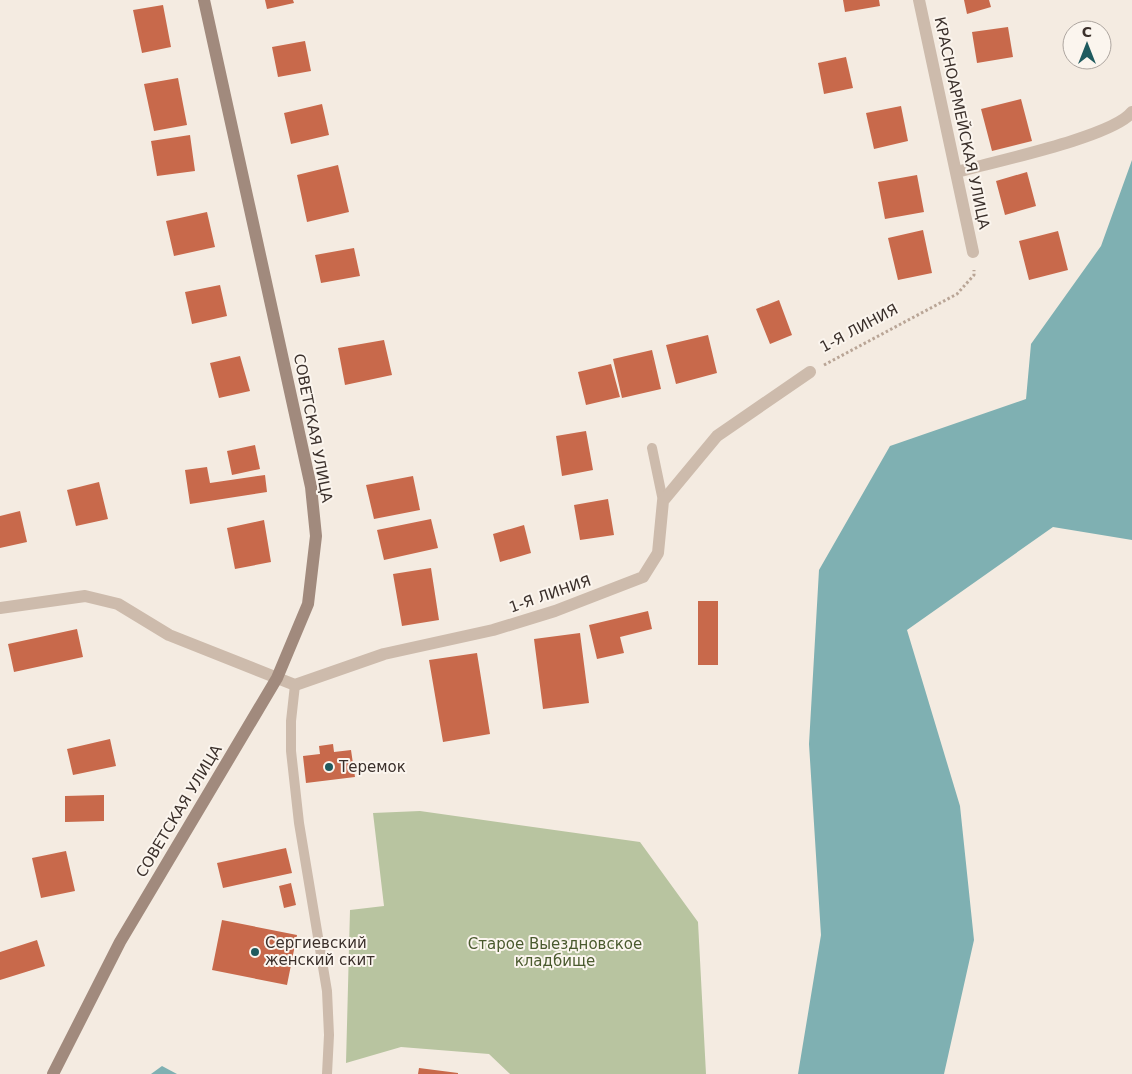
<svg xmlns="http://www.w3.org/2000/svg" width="1132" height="1074" font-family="'DejaVu Sans',sans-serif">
<rect width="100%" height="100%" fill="#f4ebe1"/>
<!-- green -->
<path fill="#b8c4a0" d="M420 811 640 842 698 922 706 1074H510L489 1054 401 1047 346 1063 350 910 384 906 373 813Z"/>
<!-- water -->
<path fill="#7fb0b2" d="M1132 160V540L1053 527 907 630 960 806 974 940 944 1074H798L821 935 809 744 819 570 890 446 1026 399 1031 344 1101 246Z
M162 1066 177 1074H151Z"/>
<!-- building -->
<path fill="#c8694b" d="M265 0H293L294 3 267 9Z
M843 0H879L880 6 845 12Z
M964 0H989L991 7 967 14Z
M163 5 171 47 142 53 133 10Z
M1008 27 1013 57 977 63 972 32Z
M305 41 311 71 278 77 272 47Z
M846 57 853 88 824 94 818 63Z
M178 78 187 125 154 131 144 84Z
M1021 99 1032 141 992 151 981 109Z
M322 104 329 135 291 144 284 113Z
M901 106 908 141 874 149 866 113Z
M190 135 195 171 157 176 151 141Z
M338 165 349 212 307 222 297 175Z
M1027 172 1036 206 1005 215 996 181Z
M917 175 924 212 885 219 878 182Z
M207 212 215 247 174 256 166 221Z
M923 230 932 273 898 280 888 238Z
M1058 231 1068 270 1029 280 1019 241Z
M354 248 360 276 321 283 315 255Z
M220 285 227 316 192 324 185 292Z
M779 300 792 335 770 344 756 309Z
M708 335 717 373 676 384 666 345Z
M384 340 392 375 345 385 338 348Z
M652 350 661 389 622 398 613 359Z
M240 356 250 391 219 398 210 363Z
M611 364 620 397 586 405 578 372Z
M586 431 593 470 562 476 556 436Z
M255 445 260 469 232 475 227 451Z
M207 467 210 483 265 475 267 492 190 504 185 470Z
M413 476 420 510 374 519 366 485Z
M99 482 108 519 76 526 67 490Z
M608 499 614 535 580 540 574 505Z
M20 511 27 542 0 548V516Z
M431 519 438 548 384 560 377 530Z
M264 520 271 562 235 569 227 528Z
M524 525 531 553 500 562 493 534Z
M431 568 439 620 402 626 393 574Z
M698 601H718V665H698Z
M648 611 652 629 620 637 624 653 597 659 589 625Z
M77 629 83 657 14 672 8 644Z
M580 633 589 703 543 709 534 639Z
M477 653 490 734 443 742 429 660Z
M110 739 116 766 73 775 67 749Z
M333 744 334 752 351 750 355 777 306 783 303 756 320 754 319 746Z
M104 795V821L65 822V796Z
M286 848 292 873 223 888 217 863Z
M66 851 75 891 41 898 32 858Z
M291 883 296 905 284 908 279 886Z
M222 920 297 935 287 985 212 970Z
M37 940 45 966 0 980V952Z
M419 1068 458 1073V1074H418Z"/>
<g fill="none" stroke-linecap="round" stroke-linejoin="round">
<!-- path -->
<path stroke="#b9a596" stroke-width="3" stroke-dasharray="2.5 2.5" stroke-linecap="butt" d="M824 365 957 294 974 275V270"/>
<!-- lane -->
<path stroke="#cdbbac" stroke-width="10" d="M652 448 663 501
M295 685 291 721V751L299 823 327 991 329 1035 327 1074"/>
<!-- street -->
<path stroke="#cdbbac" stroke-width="12" d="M919 0 973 252
M957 172C992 162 1113 137 1132 112
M0 608 85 596 118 604 169 635 295 685 384 654 493 630 555 611 643 577 658 553 663 501 717 436 810 372"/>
<!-- secondary -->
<path stroke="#a18a7d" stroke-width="12" d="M53 1074 120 942 277 678 308 604 316 536 311 487 204 0"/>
</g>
<!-- markers -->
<g fill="#1f5a5e" stroke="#fbf5ee" stroke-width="2">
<circle cx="329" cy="767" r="5"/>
<circle cx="255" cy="952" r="5"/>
</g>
<g text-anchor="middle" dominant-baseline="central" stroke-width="4" stroke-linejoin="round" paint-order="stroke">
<!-- street labels -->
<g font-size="15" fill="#3b302b" stroke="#fbf5ee">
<text transform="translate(962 123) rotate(78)">КРАСНОАРМЕЙСКАЯ УЛИЦА</text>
<text transform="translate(859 328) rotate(-28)">1-Я ЛИНИЯ</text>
<text transform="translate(313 428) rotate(79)">СОВЕТСКАЯ УЛИЦА</text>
<text transform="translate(550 594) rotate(-19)">1-Я ЛИНИЯ</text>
<text transform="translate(179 811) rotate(-59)">СОВЕТСКАЯ УЛИЦА</text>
</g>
<!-- poi labels -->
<g font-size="15" fill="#3b302b" stroke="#fbf5ee" text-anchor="start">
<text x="339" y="767">Теремок</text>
<text x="265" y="943">Сергиевский<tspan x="265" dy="17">женский скит</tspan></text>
</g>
<!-- park labels -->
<g font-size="15" fill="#4a5a2e" stroke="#fbf5ee">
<text x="555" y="944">Старое Выездновское<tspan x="555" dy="17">кладбище</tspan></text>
</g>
</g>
<!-- north arrow -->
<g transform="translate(1087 45)"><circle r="24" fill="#fbf5ee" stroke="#aea6a0"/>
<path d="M0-4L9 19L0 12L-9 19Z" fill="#1f5a5e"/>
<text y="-8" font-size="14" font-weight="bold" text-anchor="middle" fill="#3b302b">С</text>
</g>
</svg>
